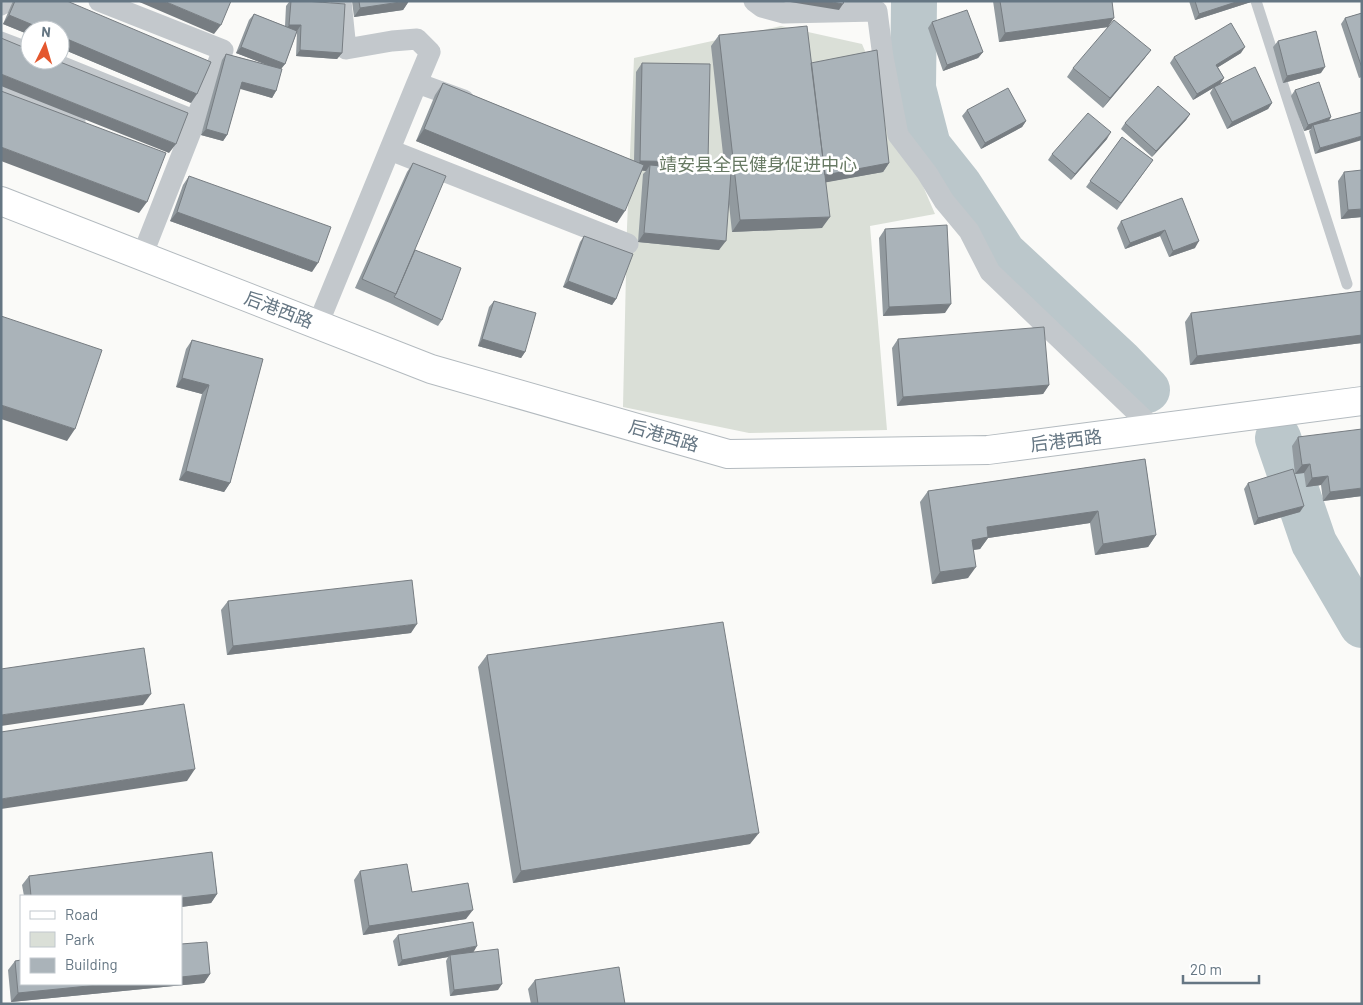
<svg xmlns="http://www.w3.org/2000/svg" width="1363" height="1005" font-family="Barlow,'Noto Sans SC',sans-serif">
<rect width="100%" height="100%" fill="#fafaf8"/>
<!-- green -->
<path fill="#dadfd7" d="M781 26 862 44 935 214 870 226 887 430 749 433 623 407 627 227 634 58Z"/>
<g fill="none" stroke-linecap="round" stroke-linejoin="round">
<!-- river -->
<path stroke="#bbc7cb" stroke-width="46" d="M914 1 913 88 928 146 959 185 1003 253 1119 361 1147 390
M1278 438 1314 543 1362 625"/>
<defs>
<path id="secondary" d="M1 201 431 369 728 454 988 450 1362 401"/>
</defs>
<!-- secondary casing -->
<use href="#secondary" stroke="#b3babf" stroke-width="30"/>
<!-- lane -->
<path stroke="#c3c8cc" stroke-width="11" d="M1256 1 1347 284
M1 37 30 48
M59 60 197 116
M1 88 80 121"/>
<!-- street -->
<path stroke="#c3c8cc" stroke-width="21" d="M99 1 223 50 142 256
M341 1 346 49 392 41 417 39 430 52 417 83 464 100
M754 1 762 7 784 13 877 11 883 57 898 135 927 173 944 201 969 231 990 272 1153 428
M1 5 3 1
M390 150 628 244
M318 324 417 83"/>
<!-- secondary -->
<use href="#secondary" stroke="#fff" stroke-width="28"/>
</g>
<!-- wall -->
<path fill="#929a9f" d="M13 1H67L191 103 60 48V30H30V35L3 24Z
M274 1H323L322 2 342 53 337 59 296 56 297 32 285 64 281 69 276 91 272 98 240 88 227 135 223 141 201 135 222 60 226 54 268 65 236 53 249 20 254 14 285 26 286 6 289 2H274Z
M352 1H409L403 10 354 17Z
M993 1H1112L1108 27 999 42Z
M1189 1H1252L1251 2 1195 20Z
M1362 13V77L1359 78 1341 24 1345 18Z
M932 22 983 52 978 58 943 71 928 28Z
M719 35 811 63 889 163 883 172 826 182 822 228 732 232 729 204 719 250 638 242 643 174 646 171 642 170 617 223 416 141 435 95 443 83 634 161 636 72 642 63 708 162 703 170 725 172 711 46Z
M1278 41 1321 73 1283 83 1273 47Z
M1151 50 1144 59 1103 108 1067 77 1073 68Z
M1241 53 1218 67 1224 78 1220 84 1272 103 1268 109 1227 129 1210 93 1213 88 1193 100 1170 63 1174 57Z
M1295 90 1331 117 1329 121 1362 112 1315 154 1309 131 1311 129 1304 131 1291 96Z
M967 110 1026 121 1022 127 981 149 962 116Z
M1190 114 1186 120 1152 157 1121 129 1125 123Z
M1122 137 1153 160 1117 210 1086 187Z
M1107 139 1071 180 1048 160 1052 154Z
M413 163 415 250 442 320 438 326 390 303 355 288 407 172Z
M1344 172 1362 217 1341 219 1338 181Z
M189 176 312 272 170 221 183 185Z
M1182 198 1195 248 1169 257 1160 236 1125 249 1117 228 1121 221Z
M885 229 945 313 883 316 879 238Z
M584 236 616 299 612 305 563 287 580 242Z
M1362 291V343L1190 365 1185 322 1191 313Z
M494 301 525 352 521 358 478 346 489 307Z
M898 339 1049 385 1043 394 897 406 892 348Z
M192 340 263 359 230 483 224 492 179 480 202 394 176 387 186 349Z
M1298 437 1362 496 1323 501 1321 485 1306 487 1304 473 1295 474 1292 446Z
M1145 459 1156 535 1148 547 1095 555 1090 523 988 538 980 549 974 550 968 578 932 584 920 502 928 491Z
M1248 483 1300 512 1254 525 1244 489Z
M228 601 411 633 227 655 221 610Z
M487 655 750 844 513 883 478 667Z
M212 852 217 894 211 903 181 907V896H24L22 885 29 876Z
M360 871 412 892 466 919 363 935 354 880Z
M398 935 473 952 498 990 450 996 446 961 448 957 398 966 393 941Z
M15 961 210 974 204 983 11 1002 8 970Z
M535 980 625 1004H531L528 989Z"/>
<!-- shaded-wall -->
<path fill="#777d82" d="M137 1H164L221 25 214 34Z
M274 1H290L289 2H274Z
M409 1 403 10 354 17 360 8Z
M784 1H827L843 4 839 10Z
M1239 1H1252L1251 2 1195 20 1199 14Z
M9 15 45 30H30V35L3 24Z
M1114 18 1108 27 999 42 1005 33Z
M289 25H301L297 31H285Z
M60 36 197 94 191 103 60 48Z
M241 47 285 64 280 70 236 53Z
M1245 47 1241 53 1212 71 1216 65Z
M300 50 342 53 337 59 296 56Z
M1151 50 1144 59 1103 108 1110 98Z
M983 52 978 58 943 71 947 65Z
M1325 67 1321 73 1283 83 1287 76Z
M1 74 176 144 169 153 1 86Z
M1224 78 1220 84 1193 100 1197 94Z
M242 82 276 91 272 98 237 88Z
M1272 103 1268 109 1227 129 1232 122Z
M1190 114 1186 120 1152 157 1156 151Z
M1331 117 1327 123 1313 125 1311 129 1304 131 1308 125Z
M1026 121 1022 127 981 149 985 143Z
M206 129 227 135 223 141 201 135Z
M424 129 625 211 617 223 416 141Z
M1111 132 1107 139 1071 180 1075 174Z
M1362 136V140L1315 154 1320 148Z
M1 147 147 202 139 213 1 161Z
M640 161 708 162 702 172 650 165 646 171 634 170Z
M889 163 883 172 817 184 823 175Z
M1362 209V217L1341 219 1348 210Z
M177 212 318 263 312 272 170 221Z
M830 217 822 228 732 232 740 220Z
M1165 230 1160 236 1125 249 1130 243Z
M644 233 726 241 719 250 638 242Z
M1199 241 1195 248 1169 257 1173 251Z
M568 281 616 299 612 305 563 287Z
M951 304 945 313 883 316 889 307Z
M1362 335V343L1190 365 1197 356Z
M482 339 525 352 521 358 478 346Z
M182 378 209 385 202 394 176 387Z
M1049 385 1043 394 897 406 903 397Z
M1 405 75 429 67 441 1 419Z
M1310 464 1304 473 1295 474 1302 465Z
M186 471 230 483 224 492 179 480Z
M1328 476 1321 485 1306 487 1312 478Z
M1362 488V496L1323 501 1330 492Z
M1304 506 1300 512 1254 525 1258 518Z
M1098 511 1090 523 988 538 980 549 964 551 972 540 987 527Z
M1156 535 1148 547 1095 555 1103 544Z
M976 567 968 578 932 584 940 572Z
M417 624 411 633 227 655 233 646Z
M151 694 143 705 1 726V715Z
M195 769 187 781 1 809V799Z
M759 833 750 844 513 883 521 871Z
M217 894 211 903 181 907V898Z
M473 910 466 919 363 935 369 926Z
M477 946 473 953 450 955 448 957 398 966 402 960Z
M210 974 204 983 11 1002 18 993 108 984H181V977Z
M502 984 498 990 450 996 454 990Z"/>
<!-- building -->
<path fill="#aab3b9" stroke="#777d82" d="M15 1H67L211 62 197 94 60 36V30H45L9 15Z
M164 1H231L221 25Z
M291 1H305L345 4 342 53 300 50 301 25H289Z
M359 1H407L360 8Z
M827 1H844L843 4Z
M1000 1H1112L1114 18 1005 33Z
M1195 1H1239L1199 14Z
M967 10 983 52 947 65 932 22Z
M1362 13V68L1345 18Z
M254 14 297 31 285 64 241 47Z
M1114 20 1151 50 1110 98 1073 68Z
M1231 23 1245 47 1216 65 1224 78 1197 94 1174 57Z
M807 26 830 217 740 220 719 35Z
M1316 31 1325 67 1287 76 1278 41Z
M1 38 30 50V60H55L188 113 176 144 1 74Z
M877 50 889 163 825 175 811 63Z
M226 54 282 69 276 91 242 82 227 135 206 129Z
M642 63 710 64 708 162 640 161Z
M1255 67 1272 103 1232 122 1214 87Z
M1319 82 1331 117 1308 125 1295 90Z
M443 83 644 165 625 211 424 129Z
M1158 86 1190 114 1156 151 1125 123Z
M1008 88 1026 121 985 143 967 110Z
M1 91 166 153 147 202 1 147Z
M1362 112V136L1320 148 1313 125Z
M1088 113 1111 132 1075 174 1052 154Z
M1122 137 1153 160 1121 203 1090 181Z
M413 163 446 176 396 294 362 279Z
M650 165 731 172 726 241 644 233Z
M1362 170V209L1348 210 1344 172Z
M189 176 331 227 318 263 177 212Z
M1182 198 1199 241 1173 251 1165 230 1130 243 1121 221Z
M947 225 951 304 889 307 885 229Z
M584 236 633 254 616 299 568 281Z
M415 250 461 268 442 320 394 297 396 294Z
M1362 291V335L1197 356 1191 313Z
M494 301 536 313 525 352 482 339Z
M1 316 102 350 75 429 1 405Z
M1044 327 1049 385 903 397 898 339Z
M192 340 263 359 230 483 186 471 209 385 182 378Z
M1362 429V488L1330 492 1328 476 1312 478 1310 464 1302 465 1298 437Z
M1145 459 1156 535 1103 544 1098 511 987 527 988 537 972 540 976 567 940 572 928 491Z
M1293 469 1304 506 1258 518 1248 483Z
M412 580 417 624 233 646 228 601Z
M723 622 759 833 521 871 487 655Z
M144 648 151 694 1 715V669Z
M184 704 195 769 1 799V732Z
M212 852 217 894 181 898V896H31L29 876Z
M407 864 412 892 468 883 473 910 369 926 360 871Z
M473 922 477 946 402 960 398 935Z
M207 942 210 974 181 977V944Z
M498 949 502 984 454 990 450 955Z
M21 960V984H108L18 993 15 961Z
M619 967 625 1004H538L535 980Z"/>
<g text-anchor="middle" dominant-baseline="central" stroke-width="5" stroke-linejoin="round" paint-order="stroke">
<!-- park labels -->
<g font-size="18" fill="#687a64" stroke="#fff">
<text x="758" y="164">靖安县全民健身促进中心</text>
</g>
<!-- street labels -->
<g font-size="18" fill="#657683" stroke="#fff">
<text transform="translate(279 309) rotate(21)">后港西路</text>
<text transform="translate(664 435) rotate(16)">后港西路</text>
<text transform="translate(1066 440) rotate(-7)">后港西路</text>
</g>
</g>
<!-- border -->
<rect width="1363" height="1005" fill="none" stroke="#657683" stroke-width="5"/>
<!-- legend -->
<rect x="20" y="895" width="162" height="90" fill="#ffffff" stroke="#c1c8cd"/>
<rect x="30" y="911" width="25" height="8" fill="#ffffff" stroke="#c1c8cd"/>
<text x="65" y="920" font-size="15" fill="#657683">Road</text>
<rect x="30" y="932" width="25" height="15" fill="#dadfd7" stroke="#c1c8cd"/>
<text x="65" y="945" font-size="15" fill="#657683">Park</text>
<rect x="30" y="958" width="25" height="15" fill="#aab3b9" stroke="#c1c8cd"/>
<text x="65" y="970" font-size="15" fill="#657683">Building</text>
<!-- north arrow -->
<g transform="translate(45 45) rotate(5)"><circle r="24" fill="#ffffff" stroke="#c1c8cd"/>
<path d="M0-4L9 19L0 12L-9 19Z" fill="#e4572e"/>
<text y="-8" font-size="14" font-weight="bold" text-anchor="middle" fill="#657683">N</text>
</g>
<!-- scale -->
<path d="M1183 975v8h76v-8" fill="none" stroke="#657683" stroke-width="2.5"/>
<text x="1190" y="975" font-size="15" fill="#657683" stroke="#ffffff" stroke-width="4" paint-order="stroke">20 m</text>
</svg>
